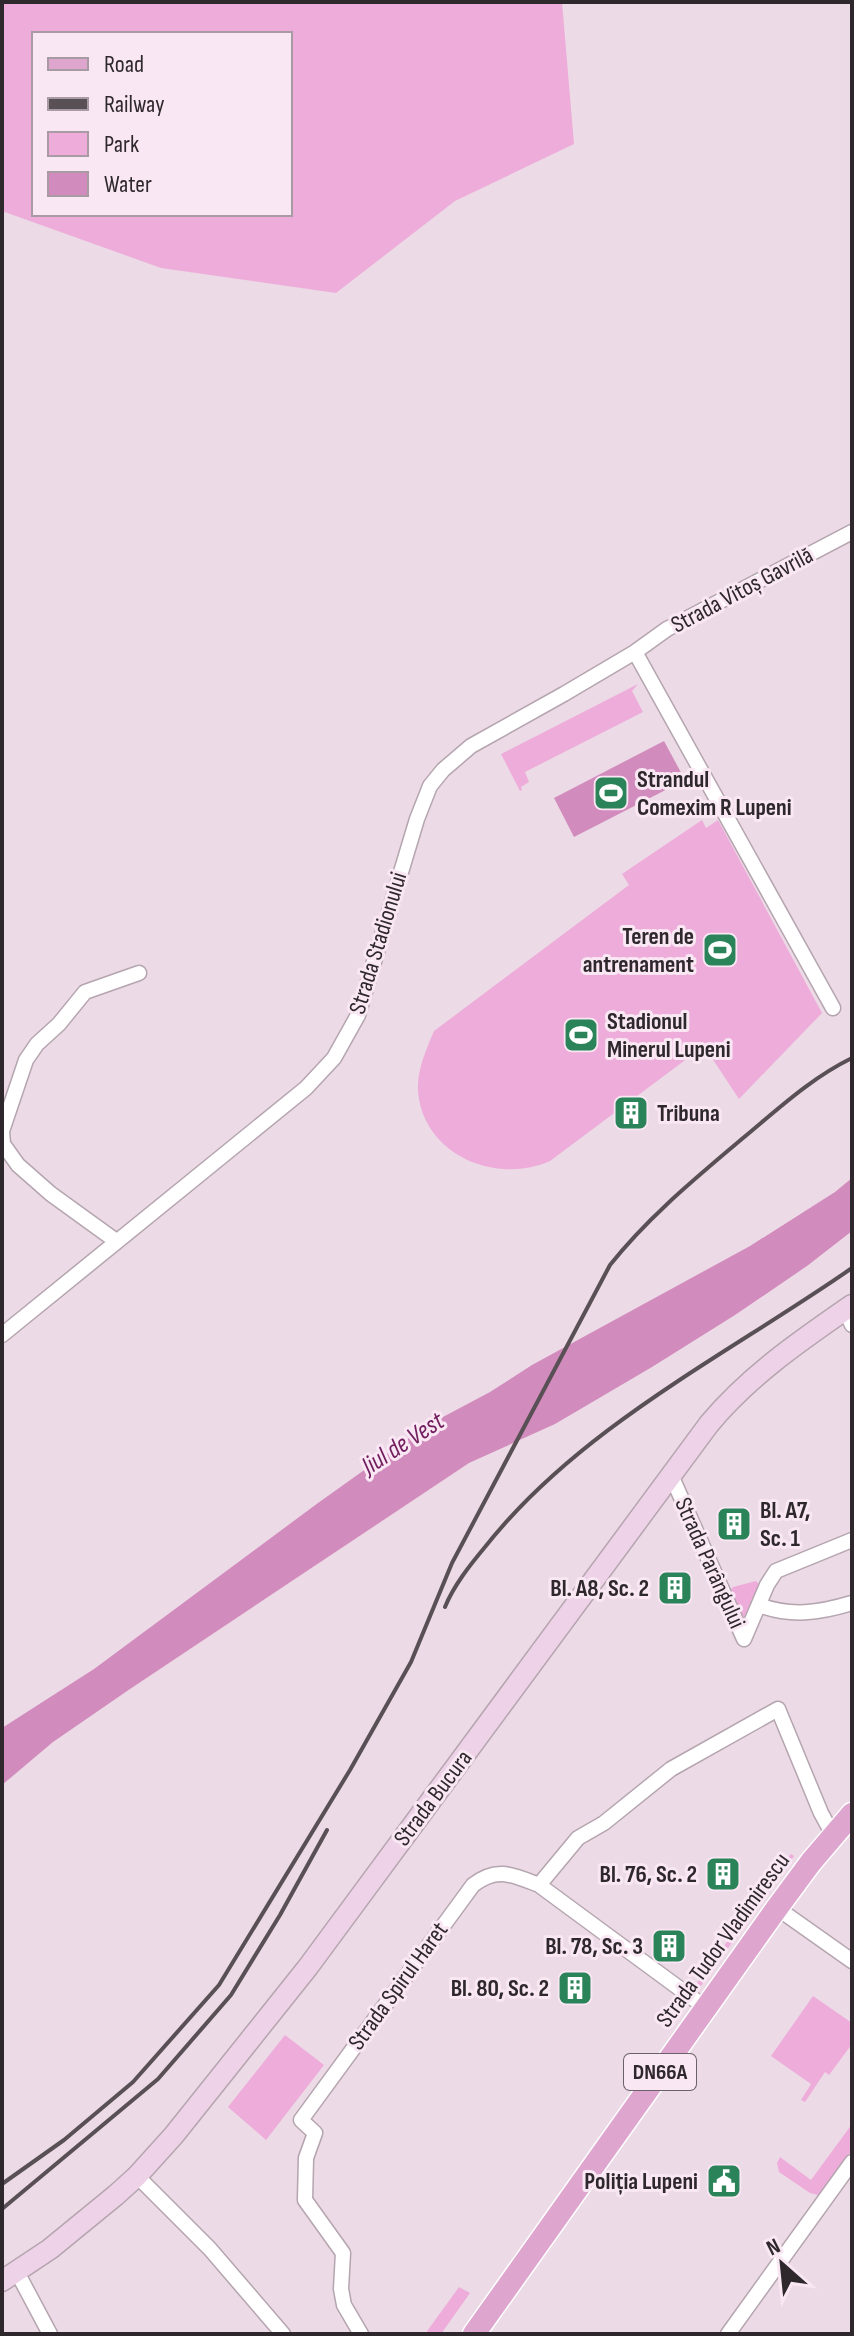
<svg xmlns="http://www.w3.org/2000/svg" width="854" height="2336" font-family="'Sofia Sans Condensed',sans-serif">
<rect width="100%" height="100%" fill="#ecdae6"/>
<!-- green -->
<path fill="#eeacda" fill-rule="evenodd" d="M2 2H562L574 144 455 201 336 293 161 268 2 211ZM34 34H290V214H34Z
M638 684 632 691 643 712 525 772 529 782 521 787 522 790 520 791 501 754Z
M702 820 706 828 718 820 822 1013 739 1099 704 1046 550 1161C496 1185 423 1155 418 1091 417 1070 426 1050 434 1031L629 885 622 874Z
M756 1581 761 1586 749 1618 742 1623 729 1592 733 1587Z
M791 1854 794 1856 698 1990H692Z
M813 1996 852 2023V2044L829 2075 825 2072 805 2102 801 2100 811 2084 771 2056Z
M285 2035 324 2065 266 2140 228 2107Z
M852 2124V2150L818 2195 810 2193 779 2172 777 2163 780 2157 811 2180Z
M459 2287 470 2293 441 2334H425Z"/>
<!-- water -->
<path fill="#d28bbd" d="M664 741 685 780 574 837 554 798Z
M852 1178V1231L807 1266 735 1315 652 1367 555 1424 469 1463 130 1689 53 1742 2 1785V1728L94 1669 318 1503 426 1426 490 1392 532 1365 750 1246 835 1192Z"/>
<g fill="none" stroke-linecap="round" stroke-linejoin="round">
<defs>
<path id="street" d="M635 652 833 1008
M116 1241 51 1194 18 1165 3 1144 2 1131 26 1060 37 1044 59 1024 85 992 139 973
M845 1310 852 1325
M2 1335 306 1088 334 1058 358 1015 417 819 430 786 443 770 471 746 564 694 635 652 667 629 852 532
M671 1475 744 1639
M759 1605C791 1617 819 1613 852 1603
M744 1639 767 1585 776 1571 852 1540
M539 1885 578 1838 604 1823 671 1769 778 1709 821 1813 833 1835
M777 1908 852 1961
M137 2176 210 2249 283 2334
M17 2272 50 2334
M361 2334 344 2305 341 2289 343 2253 305 2200 306 2158 315 2133 301 2120 473 1885C497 1866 513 1875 539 1885L706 2008
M728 2334 852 2162"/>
<path id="secondary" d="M2 2281 50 2249 116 2195 137 2176 174 2135 308 1967 709 1424C750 1375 800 1341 852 1305"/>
<path id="primary" d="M474 2334 777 1908 811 1862 852 1814"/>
</defs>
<!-- street casing -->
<use href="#street" stroke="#b5a5af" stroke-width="17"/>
<!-- secondary casing -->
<use href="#secondary" stroke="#b5a5af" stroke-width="23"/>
<!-- primary casing -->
<use href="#primary" stroke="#fff" stroke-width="25"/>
<!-- street -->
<use href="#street" stroke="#fff" stroke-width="14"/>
<!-- secondary -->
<use href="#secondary" stroke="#eed2e7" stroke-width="20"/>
<!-- primary -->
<use href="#primary" stroke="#dea6ce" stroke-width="22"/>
<!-- rail -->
<path stroke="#595056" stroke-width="4" d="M445 1607C454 1585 470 1565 485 1547 581 1426 727 1355 852 1268
M2 2184 64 2140 133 2082 219 1985 350 1770 411 1662 452 1563 610 1265C649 1216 696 1178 743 1138 778 1109 811 1078 852 1058
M2 2209 158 2079 231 1995 280 1915 327 1830"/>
</g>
<!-- icons -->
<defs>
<symbol id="stadium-square" viewBox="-11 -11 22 22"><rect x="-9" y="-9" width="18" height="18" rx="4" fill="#2b8459" stroke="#f9e7f3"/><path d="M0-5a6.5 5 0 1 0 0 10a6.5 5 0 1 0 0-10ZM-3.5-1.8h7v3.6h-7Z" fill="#fff"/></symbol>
<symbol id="building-square" viewBox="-11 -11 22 22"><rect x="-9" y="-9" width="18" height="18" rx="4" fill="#2b8459" stroke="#f9e7f3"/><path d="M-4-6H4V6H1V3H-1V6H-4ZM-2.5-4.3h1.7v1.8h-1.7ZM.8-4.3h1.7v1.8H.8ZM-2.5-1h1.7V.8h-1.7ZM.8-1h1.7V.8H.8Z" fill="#fff"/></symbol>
<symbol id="civic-square" viewBox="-11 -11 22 22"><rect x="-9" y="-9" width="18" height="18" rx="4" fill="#2b8459" stroke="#f9e7f3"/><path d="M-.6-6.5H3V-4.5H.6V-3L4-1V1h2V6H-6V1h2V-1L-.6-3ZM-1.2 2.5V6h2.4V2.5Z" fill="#fff"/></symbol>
</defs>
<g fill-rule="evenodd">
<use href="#stadium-square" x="591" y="773" width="40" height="40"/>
<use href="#stadium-square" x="700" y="930" width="40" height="40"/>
<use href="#stadium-square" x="561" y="1015" width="40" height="40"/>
<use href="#building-square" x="611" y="1093" width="40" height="40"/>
<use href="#building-square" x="714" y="1504" width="40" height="40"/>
<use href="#building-square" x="655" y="1568" width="40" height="40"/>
<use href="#building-square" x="703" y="1854" width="40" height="40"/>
<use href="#building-square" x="649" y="1926" width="40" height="40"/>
<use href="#building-square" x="555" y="1968" width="40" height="40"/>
<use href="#civic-square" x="704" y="2161" width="40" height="40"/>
</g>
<g text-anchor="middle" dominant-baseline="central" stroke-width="6" stroke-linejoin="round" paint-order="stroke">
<!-- shield labels -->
<rect fill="#f9e7f3" stroke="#6b6168" stroke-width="2" x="624" y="2054" width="72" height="36" rx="6"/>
<g font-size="22" font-weight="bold" fill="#2e282c">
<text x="660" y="2072">DN66A</text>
</g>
<!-- street labels -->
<g font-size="24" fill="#2e282c" stroke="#f9e7f3">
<text transform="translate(742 590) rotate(-28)">Strada Vitoș Gavrilă</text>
<text transform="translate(378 943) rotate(-73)">Strada Stadionului</text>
<text transform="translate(710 1563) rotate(66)">Strada Parângului</text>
<text transform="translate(433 1798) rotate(-53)">Strada Bucura</text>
<text transform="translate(723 1940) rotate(-54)">Strada Tudor Vladimirescu</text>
<text transform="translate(398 1986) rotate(-54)">Strada Spirul Haret</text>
</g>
<!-- poi labels -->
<g font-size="24" font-weight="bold" fill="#2e282c" stroke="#f9e7f3" text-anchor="end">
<text x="637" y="779" text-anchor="start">Strandul<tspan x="637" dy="28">Comexim R Lupeni</tspan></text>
<text x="694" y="936">Teren de<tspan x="694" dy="28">antrenament</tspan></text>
<text x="607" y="1021" text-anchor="start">Stadionul<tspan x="607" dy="28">Minerul Lupeni</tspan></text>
<text x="657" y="1113" text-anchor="start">Tribuna</text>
<text x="760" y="1510" text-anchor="start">Bl. A7,<tspan x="760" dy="28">Sc. 1</tspan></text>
<text x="649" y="1588">Bl. A8, Sc. 2</text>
<text x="697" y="1874">Bl. 76, Sc. 2</text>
<text x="643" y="1946">Bl. 78, Sc. 3</text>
<text x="549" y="1988">Bl. 80, Sc. 2</text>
<text x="698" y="2181">Poliția Lupeni</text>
</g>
<!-- water labels -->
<g font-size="26" font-style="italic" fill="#711d5e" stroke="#f9e7f3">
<text transform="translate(403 1444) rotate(-33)">Jiul de Vest</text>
</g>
</g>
<!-- border -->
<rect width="854" height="2336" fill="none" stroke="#2e282c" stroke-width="8"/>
<!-- legend -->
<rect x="32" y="32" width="260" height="184" fill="#f9e7f3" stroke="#a89ba3" stroke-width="2"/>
<rect x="48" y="58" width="40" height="12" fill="#dea6ce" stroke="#a89ba3" stroke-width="2"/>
<text x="104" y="72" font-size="24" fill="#2e282c">Road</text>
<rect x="48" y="98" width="40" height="12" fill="#595056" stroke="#a89ba3" stroke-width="2"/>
<text x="104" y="112" font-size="24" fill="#2e282c">Railway</text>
<rect x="48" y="132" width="40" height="24" fill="#eeacda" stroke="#a89ba3" stroke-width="2"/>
<text x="104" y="152" font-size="24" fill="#2e282c">Park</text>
<rect x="48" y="172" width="40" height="24" fill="#d28bbd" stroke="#a89ba3" stroke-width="2"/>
<text x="104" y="192" font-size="24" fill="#2e282c">Water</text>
<!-- north arrow -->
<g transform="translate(782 2264) rotate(333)" stroke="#f9e7f3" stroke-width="6" paint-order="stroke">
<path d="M0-6L14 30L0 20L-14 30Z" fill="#2e282c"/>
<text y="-12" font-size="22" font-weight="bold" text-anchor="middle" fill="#2e282c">N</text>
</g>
</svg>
